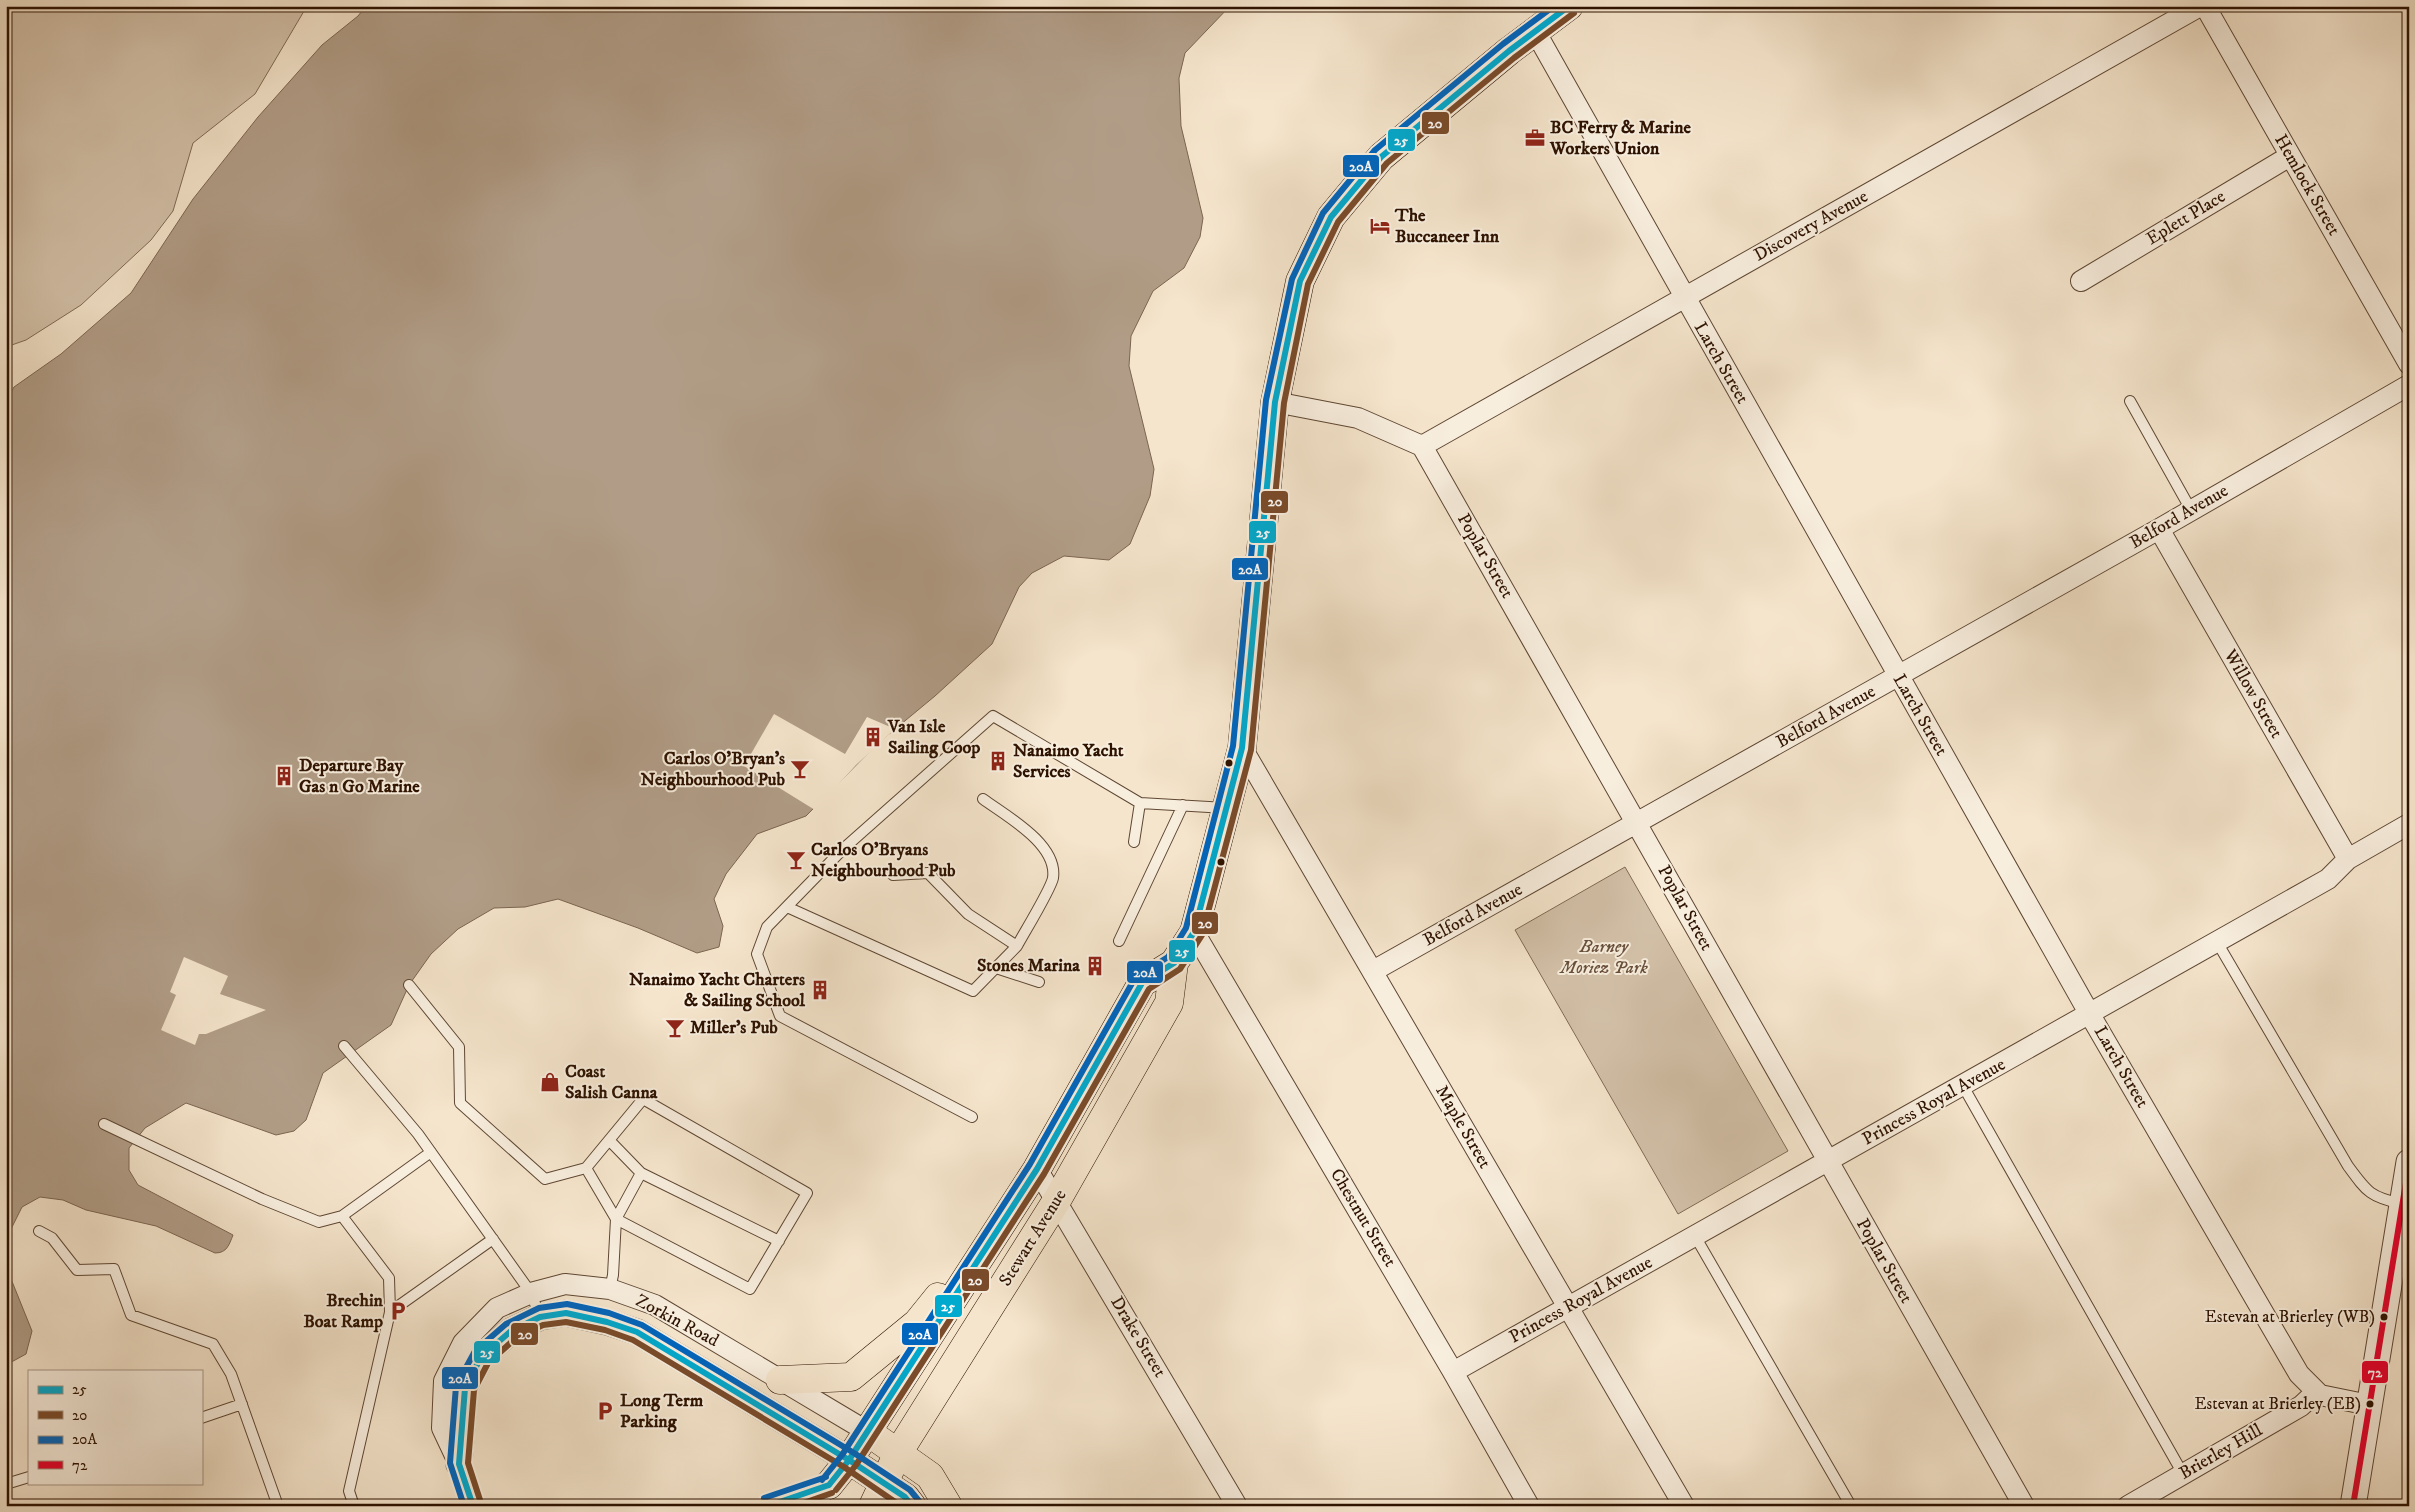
<svg xmlns="http://www.w3.org/2000/svg" width="2415" height="1512" font-family="'IM FELL DW Pica',serif">
<rect width="100%" height="100%" fill="#f5e5cc"/>
<filter id="stains"><feTurbulence type="fractalNoise" baseFrequency=".004" numOctaves="4"/><feColorMatrix values="0 0 0 0 .2 0 0 0 0 .09 0 0 0 0 .02 0 0 0 .5 -.17"/></filter>
<radialGradient id="worn" r=".72"><stop offset=".6" stop-color="#630" stop-opacity="0"/><stop offset="1" stop-color="#630" stop-opacity=".3"/></radialGradient>
<!-- green -->
<path fill="#d3c1a9" stroke="#806a54" d="M6 6H307L255 94 193 143 173 211 151 240 81 305 26 340 6 347Z
M1625 867 1788 1151 1678 1214 1515 930Z"/>
<!-- water -->
<path fill="#b19d87" stroke="#7c6551" d="M366 6H1230L1185 53 1179 78 1181 126 1203 218 1200 237 1184 268 1153 291 1131 336 1129 366 1154 469 1150 496 1130 544 1109 560 1064 556 1032 573 1019 587 992 644 935 696 877 744 806 816 757 834 726 874 714 899 723 926 719 947 697 953 638 928 558 899 525 907 494 908 458 929 431 954 409 985 391 1025 323 1073 306 1120 294 1131 276 1135 186 1103 145 1128 129 1148V1170L138 1185 233 1235C229 1245 227 1253 215 1253L156 1226 86 1210 63 1200 40 1197 22 1207 11 1229 7 1269 32 1331 26 1354 6 1365V401L14 387 61 354 131 293 193 199 258 117 322 45 358 16Z"/>
<!-- pier -->
<path fill="#f5e5cc" d="M774 714 845 754 867 717 895 729 856 765 815 810 744 766Z
M184 957 228 976 220 994 266 1010 206 1034H199L195 1045 161 1030 176 995 170 992Z"/>
<g fill="none" stroke-linecap="round" stroke-linejoin="round">
<defs>
<path id="service" d="M2130 401 2191 510
M983 799C1006 816 1058 844 1053 878 1051 889 1024 933 1017 946
M1134 842 1140 803
M787 907 973 991 1017 946 968 914 928 873 893 875
M1119 941 1183 805
M2217 942 2348 1166C2367 1192 2370 1197 2402 1204
M996 968 1039 982
M409 985 459 1047 460 1103 545 1179 586 1168
M344 1046 418 1134 531 1293 540 1317
M1963 1086 2183 1474
M643 1099 807 1193 750 1289 616 1219 586 1168Z
M972 1117 780 1016 757 954 767 927 843 849 993 716 1140 803 1226 808
M104 1124 262 1199 319 1222 342 1216 431 1152
M609 1140 641 1173
M342 1216 389 1278 390 1312 349 1491 354 1506
M39 1231 52 1238 77 1270 114 1269 131 1315 213 1344 231 1374 278 1506
M1695 1236 1851 1506
M610 1289 613 1275 616 1219 641 1173 779 1241
M390 1312 493 1239
M201 1418 242 1404
M6 1484 29 1477
M767 1506 828 1486
M809 1506 828 1486
M822 1506 828 1489"/>
<path id="minor" d="M2205 6 2409 364
M1535 31 2089 1013 2299 1374 2320 1395 2369 1405
M2081 281 2290 156
M1275 402 1358 418 1422 446 2024 1506
M1422 446 2200 6
M2159 529 2348 859
M1242 748 1684 1506
M1194 932 1453 1372 1529 1506
M1373 971 2159 529 2409 385
M1037 1169 1237 1506
M1453 1372 2328 879 2348 859 2409 824
M473 1506 459 1464 442 1428 444 1381 463 1343 497 1308 531 1293 565 1284 610 1289 655 1305 868 1432
M2128 1506 2301 1406 2315 1393"/>
<path id="tertiary" d="M459 1464 465 1388 481 1357 511 1331 540 1317 566 1313 607 1322 637 1332 849 1460
M2353 1506 2409 1162"/>
<path id="primary" d="M868 1432 930 1476 948 1506
M849 1460 905 1497 912 1506"/>
<path id="trunk" d="M780 1380 851 1377 917 1323 938 1297
M829 1485 849 1460 1037 1169 1142 983 1174 963
M873 1506 898 1453 1057 1200 1169 1003 1174 963 1194 932 1242 748 1275 402 1300 281 1331 217 1381 157 1509 51 1569 6"/>
</defs>
<!-- service casing -->
<use href="#service" stroke="#5f4733" stroke-width="12"/>
<!-- minor casing -->
<use href="#minor" stroke="#5f4733" stroke-width="22"/>
<!-- tertiary casing -->
<use href="#tertiary" stroke="#5f4733" stroke-width="27"/>
<!-- primary casing -->
<use href="#primary" stroke="#2d1200" stroke-width="29"/>
<!-- trunk casing -->
<use href="#trunk" stroke="#2d1200" stroke-width="29"/>
<!-- service -->
<use href="#service" stroke="#f8eede" stroke-width="10"/>
<!-- minor -->
<use href="#minor" stroke="#f8eede" stroke-width="20"/>
<!-- tertiary -->
<use href="#tertiary" stroke="#f8eede" stroke-width="25"/>
<!-- primary -->
<use href="#primary" stroke="#f5e5cc" stroke-width="28"/>
<!-- trunk -->
<use href="#trunk" stroke="#f5e5cc" stroke-width="28"/>
<defs>
<path id="bus-1" d="M829 1485 849 1460 1037 1169 1142 983 1174 963 1194 932 1242 748 1275 402 1300 281 1331 217 1381 157 1509 51 1569 6
M473 1506 459 1464 465 1388 481 1357 511 1331 540 1317 566 1313 607 1322 637 1332 849 1460 905 1497 912 1506
M768 1506 829 1485"/>
<path id="bus-2" d="M836 1490 856 1465 1044 1174 1149 989 1180 969 1202 935 1251 750 1284 403 1308 284 1338 222 1387 163 1514 58 1574 13
M481 1503 468 1463 474 1390 488 1363 516 1338 543 1325 566 1322 605 1330 633 1340 844 1467 901 1506
M795 1506 832 1493"/>
<path id="bus-3" d="M822 1480 842 1455 1030 1164 1135 978 1168 957 1186 928 1233 746 1266 400 1292 279 1323 213 1375 150 1503 44 1554 6
M764 1498 826 1477
M464 1506 450 1463 456 1386 475 1351 506 1324 539 1308 567 1304 609 1313 642 1325 854 1453 910 1490 919 1501"/>
<path id="bus-4" d="M2353 1506 2409 1164"/>
</defs>
<!-- bus-1 casing -->
<use href="#bus-1" stroke="#f8eede" stroke-width="10"/>
<!-- bus-2 casing -->
<use href="#bus-2" stroke="#f8eede" stroke-width="10"/>
<!-- bus-3 casing -->
<use href="#bus-3" stroke="#f8eede" stroke-width="10"/>
<!-- bus-4 casing -->
<use href="#bus-4" stroke="#f8eede" stroke-width="10"/>
<!-- bus-1 -->
<use href="#bus-1" stroke="#00a9ce" stroke-width="6"/>
<!-- bus-2 -->
<use href="#bus-2" stroke="#7a4b2a" stroke-width="6"/>
<!-- bus-3 -->
<use href="#bus-3" stroke="#0065bd" stroke-width="6"/>
<!-- bus-4 -->
<use href="#bus-4" stroke="#e4002b" stroke-width="6"/>
</g>
<!-- icons -->
<defs>
<symbol id="office-bare" viewBox="-9 -9 18 18"><path d="M-6-3h4V-5.5h4V-3h4V5H-6ZM-1-4.5V-3h2v-1.5ZM-6 0V1H6V0Z" fill="#8f2418" stroke="#f8eede" stroke-width="2.5" paint-order="stroke"/></symbol>
<symbol id="hotel-bare" viewBox="-9 -9 18 18"><path d="M-6-4.5h1.5V1H6V5H4.5V3h-9V5H-6ZM-4 0a1.8 1.8 0 1 1 3.6 0ZM.5 0V-2.5h3Q6-2.5 6 0Z" fill="#8f2418" stroke="#f8eede" stroke-width="2.5" paint-order="stroke"/></symbol>
<symbol id="building-bare" viewBox="-9 -9 18 18"><path d="M-4-6H4V6H1V3H-1V6H-4ZM-2.5-4.3h1.7v1.8h-1.7ZM.8-4.3h1.7v1.8H.8ZM-2.5-1h1.7V.8h-1.7ZM.8-1h1.7V.8H.8Z" fill="#8f2418" stroke="#f8eede" stroke-width="2.5" paint-order="stroke"/></symbol>
<symbol id="bar-bare" viewBox="-9 -9 18 18"><path d="M-6-5H6L.8 .8V4.5H3.5V6h-7V4.5H-.8V.8Z" fill="#8f2418" stroke="#f8eede" stroke-width="2.5" paint-order="stroke"/></symbol>
<symbol id="shop-bare" viewBox="-9 -9 18 18"><path d="M-5-2.5h2.3a2.7 3.5 0 0 1 5.4 0H5L5.5 6h-11ZM-1.5-2.5h3a1.5 2.3 0 0 0-3 0Z" fill="#8f2418" stroke="#f8eede" stroke-width="2.5" paint-order="stroke"/></symbol>
<symbol id="parking-bare" viewBox="-9 -9 18 18"><path d="M-3.5-5.5H1a3.5 3.5 0 0 1 0 7H-1V5.5H-3.5ZM-1-3.4V-.6H.8a1.4 1.4 0 0 0 0-2.8Z" fill="#8f2418" stroke="#f8eede" stroke-width="2.5" paint-order="stroke"/></symbol>
</defs>
<g fill-rule="evenodd">
<use href="#office-bare" x="1521" y="124" width="28" height="28"/>
<use href="#hotel-bare" x="1366" y="212" width="28" height="28"/>
<use href="#building-bare" x="859" y="723" width="28" height="28"/>
<use href="#building-bare" x="984" y="747" width="28" height="28"/>
<use href="#bar-bare" x="786" y="755" width="28" height="28"/>
<use href="#building-bare" x="270" y="762" width="28" height="28"/>
<use href="#bar-bare" x="782" y="846" width="28" height="28"/>
<use href="#building-bare" x="1081" y="952" width="28" height="28"/>
<use href="#building-bare" x="806" y="976" width="28" height="28"/>
<use href="#bar-bare" x="661" y="1014" width="28" height="28"/>
<use href="#shop-bare" x="536" y="1068" width="28" height="28"/>
<use href="#parking-bare" x="384" y="1297" width="28" height="28"/>
<use href="#parking-bare" x="591" y="1397" width="28" height="28"/>
</g>
<!-- markers -->
<g fill="#2d1200" stroke="#f8eede" stroke-width="2">
<circle cx="1229" cy="763" r="4.5"/>
<circle cx="1221" cy="862" r="4.5"/>
<circle cx="2384" cy="1317" r="4.5"/>
<circle cx="2370" cy="1404" r="4.5"/>
</g>
<g text-anchor="middle" dominant-baseline="central" stroke-width="4" stroke-linejoin="round" paint-order="stroke">
<!-- bus labels -->
<g font-size="17" fill="#2d1200" stroke="#f8eede" text-anchor="end">
<text x="2375" y="1317">Estevan at Brierley (WB)</text>
<text x="2361" y="1404">Estevan at Brierley (EB)</text>
</g>
<!-- poi labels -->
<g font-size="18" font-weight="bold" fill="#2d1200" stroke="#f8eede" text-anchor="start">
<text x="1550" y="128">BC Ferry &amp; Marine<tspan x="1550" dy="21">Workers Union</tspan></text>
<text x="1395" y="216">The<tspan x="1395" dy="21">Buccaneer Inn</tspan></text>
<text x="888" y="727">Van Isle<tspan x="888" dy="21">Sailing Coop</tspan></text>
<text x="1013" y="751">Nanaimo Yacht<tspan x="1013" dy="21">Services</tspan></text>
<text x="785" y="759" text-anchor="end">Carlos O'Bryan's<tspan x="785" dy="21">Neighbourhood Pub</tspan></text>
<text x="299" y="766">Departure Bay<tspan x="299" dy="21">Gas n Go Marine</tspan></text>
<text x="811" y="850">Carlos O'Bryans<tspan x="811" dy="21">Neighbourhood Pub</tspan></text>
<text x="1080" y="966" text-anchor="end">Stones Marina</text>
<text x="805" y="980" text-anchor="end">Nanaimo Yacht Charters<tspan x="805" dy="21">&amp; Sailing School</tspan></text>
<text x="690" y="1028">Miller's Pub</text>
<text x="565" y="1072">Coast<tspan x="565" dy="21">Salish Canna</tspan></text>
<text x="383" y="1301" text-anchor="end">Brechin<tspan x="383" dy="21">Boat Ramp</tspan></text>
<text x="620" y="1401">Long Term<tspan x="620" dy="21">Parking</tspan></text>
</g>
<!-- street labels -->
<g font-size="18" fill="#2d1200" stroke="#f8eede">
<text transform="translate(2307 185) rotate(60)">Hemlock Street</text>
<text transform="translate(2186 218) rotate(-31)">Eplett Place</text>
<text transform="translate(1811 226) rotate(-29)">Discovery Avenue</text>
<text transform="translate(1721 363) rotate(60)">Larch Street</text>
<text transform="translate(2179 517) rotate(-30)">Belford Avenue</text>
<text transform="translate(1485 556) rotate(60)">Poplar Street</text>
<text transform="translate(2253 694) rotate(60)">Willow Street</text>
<text transform="translate(1920 715) rotate(60)">Larch Street</text>
<text transform="translate(1826 717) rotate(-29)">Belford Avenue</text>
<text transform="translate(1685 908) rotate(61)">Poplar Street</text>
<text transform="translate(1473 915) rotate(-29)">Belford Avenue</text>
<text transform="translate(2121 1067) rotate(60)">Larch Street</text>
<text transform="translate(1934 1102) rotate(-29)">Princess Royal Avenue</text>
<text transform="translate(1463 1127) rotate(60)">Maple Street</text>
<text transform="translate(1363 1218) rotate(59)">Chestnut Street</text>
<text transform="translate(1033 1238) rotate(-58)">Stewart Avenue</text>
<text transform="translate(1884 1261) rotate(60)">Poplar Street</text>
<text transform="translate(1581 1300) rotate(-29)">Princess Royal Avenue</text>
<text transform="translate(677 1321) rotate(28)">Zorkin Road</text>
<text transform="translate(1138 1337) rotate(59)">Drake Street</text>
<text transform="translate(2221 1452) rotate(-30)">Brierley Hill</text>
</g>
<!-- park labels -->
<g font-size="18" font-style="italic" fill="#674f3b" stroke="#f8eede">
<text x="1604" y="947">Barney<tspan x="1604" dy="21">Moriez Park</tspan></text>
</g>
</g>
<g stroke="#f8eede" stroke-width="2">
<rect x="1421" y="111" width="29" height="24" rx="5" fill="#7a4b2a"/>
<rect x="1387" y="128" width="29" height="24" rx="5" fill="#00a9ce"/>
<rect x="1342" y="154" width="38" height="24" rx="5" fill="#0065bd"/>
<rect x="1260" y="490" width="29" height="24" rx="5" fill="#7a4b2a"/>
<rect x="1248" y="520" width="29" height="24" rx="5" fill="#00a9ce"/>
<rect x="1231" y="557" width="38" height="24" rx="5" fill="#0065bd"/>
<rect x="1191" y="911" width="28" height="24" rx="5" fill="#7a4b2a"/>
<rect x="1168" y="939" width="28" height="24" rx="5" fill="#00a9ce"/>
<rect x="1126" y="960" width="38" height="24" rx="5" fill="#0065bd"/>
<rect x="961" y="1268" width="29" height="24" rx="5" fill="#7a4b2a"/>
<rect x="934" y="1294" width="29" height="24" rx="5" fill="#00a9ce"/>
<rect x="510" y="1322" width="29" height="24" rx="5" fill="#7a4b2a"/>
<rect x="901" y="1322" width="38" height="24" rx="5" fill="#0065bd"/>
<rect x="473" y="1340" width="28" height="24" rx="5" fill="#00a9ce"/>
<rect x="2361" y="1360" width="28" height="24" rx="5" fill="#e4002b"/>
<rect x="441" y="1366" width="38" height="24" rx="5" fill="#0065bd"/>
</g>
<g font-size="14" text-anchor="middle" font-weight="bold" fill="#fff">
<text x="1435" y="128">20</text>
<text x="1401" y="145">25</text>
<text x="1361" y="171">20A</text>
<text x="1275" y="506">20</text>
<text x="1263" y="537">25</text>
<text x="1250" y="574">20A</text>
<text x="1205" y="928">20</text>
<text x="1182" y="956">25</text>
<text x="1145" y="977">20A</text>
<text x="975" y="1285">20</text>
<text x="948" y="1311">25</text>
<text x="525" y="1339">20</text>
<text x="920" y="1339">20A</text>
<text x="487" y="1357">25</text>
<text x="2375" y="1377">72</text>
<text x="460" y="1383">20A</text>
</g>
<!-- margin -->
<rect width="2415" height="1512" fill="none" stroke="#f5e5cc" stroke-width="25"/>
<rect x="8" y="8" width="2400" height="1497" fill="none" stroke="#2d1200" stroke-width="2.5"/>
<rect x="12" y="12" width="2390" height="1487" fill="none" stroke="#2d1200"/>
<!-- legend -->
<rect x="28" y="1370" width="175" height="115" fill="#f8eede" stroke="#a79685"/>
<rect x="38" y="1386" width="25" height="8" fill="#00a9ce" stroke="#a79685"/>
<text x="72" y="1394" font-size="15" fill="#2d1200">25</text>
<rect x="38" y="1411" width="25" height="8" fill="#7a4b2a" stroke="#a79685"/>
<text x="72" y="1420" font-size="15" fill="#2d1200">20</text>
<rect x="38" y="1436" width="25" height="8" fill="#0065bd" stroke="#a79685"/>
<text x="72" y="1444" font-size="15" fill="#2d1200">20A</text>
<rect x="38" y="1461" width="25" height="8" fill="#e4002b" stroke="#a79685"/>
<text x="72" y="1470" font-size="15" fill="#2d1200">72</text>
<rect width="100%" height="100%" filter="url(#stains)"/>
<rect width="100%" height="100%" fill="url(#worn)"/>
</svg>
